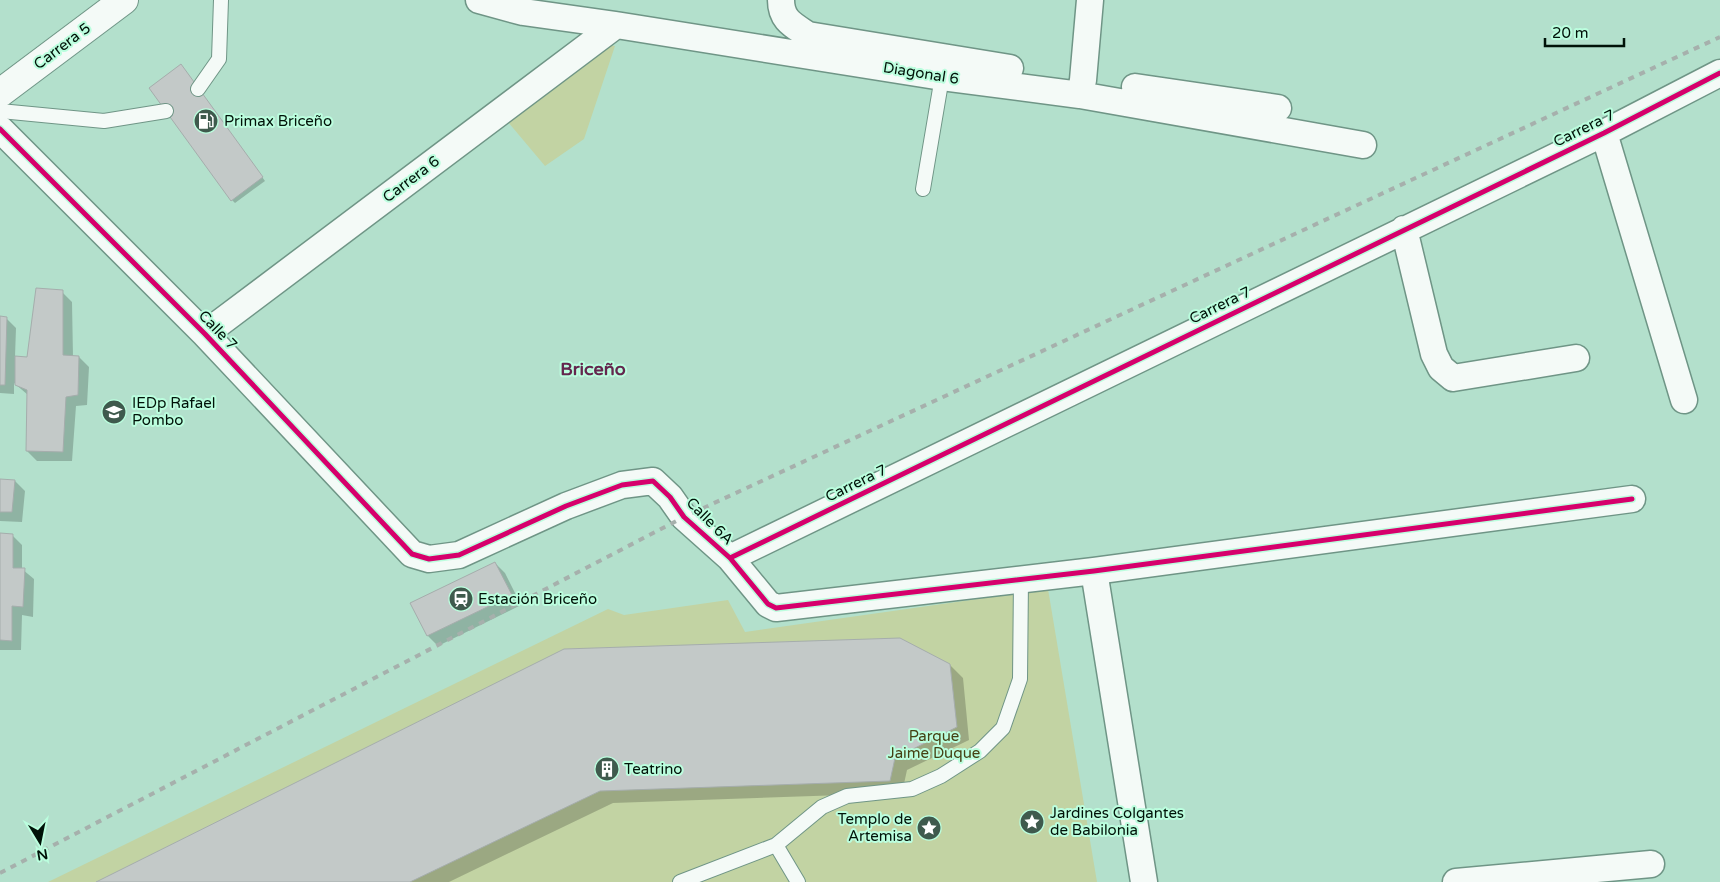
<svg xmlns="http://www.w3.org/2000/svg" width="1720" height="882" font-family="'Varela Round',sans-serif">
<rect width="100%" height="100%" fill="#b3e0cc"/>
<!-- green -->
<path fill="#c2d3a3" d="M600 43 615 46 584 139 545 166 503 116Z
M1048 589 1097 882H48L608 609 624 615 728 600 745 632Z"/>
<!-- shadow -->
<path fill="#0003" d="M184 69 265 181 235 203 232 200Z
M62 292 72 302 73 357H79L89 367 87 405 76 406 72 461H37L27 451 28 395 14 383V394L0 393V318H6L16 328 15 357 28 358Z
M0 481H15L25 491 22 522 0 521Z
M0 534 12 535 22 545V569L34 579 33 617 22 615 21 650H0Z
M495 563 505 573 521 605 438 646 428 636 412 604Z
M950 665 963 678 969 740 907 770 902 793 613 803 449 882H99Z"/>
<!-- building -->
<path fill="#c3c9c8" stroke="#a5adac" d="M181 64 263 177 231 201 149 88Z
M36 288 63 290V355L79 356 78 395 66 397 63 452 26 451 27 390 15 385V356L27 357Z
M0 316 7 317 5 385H0Z
M0 479 15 480 12 512H0Z
M0 533 13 534V568H25L23 607 12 606V641L0 640Z
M495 562 512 595 427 636 410 603Z
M900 638 950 664 957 727 895 758 890 781 600 791 410 882H96L564 649Z"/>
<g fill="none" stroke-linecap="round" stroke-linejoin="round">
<defs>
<path id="service" d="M198 89 219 59 221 0
M0 111 104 121 166 111
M923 189 942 77
M776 845 798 882
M680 882 776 845 822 807 847 796 912 789 941 776 980 751 1003 728 1020 679 1021 579"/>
<path id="minor" d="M479 0 523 12 616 25 942 77 1080 95 1363 145
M781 0C781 20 793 25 808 35L1010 68
M1135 87 1278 108
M1080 95 1083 80 1090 0
M0 129 205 334 412 554 429 559 459 555 566 506 622 485 653 481 670 497 684 517 730 558 768 604 776 608 1094 571 1632 499
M1604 133 1684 400
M1404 229 1434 354 1441 368 1453 378 1576 358
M205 334 616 25
M730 558 1604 133 1720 73
M1094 571 1144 882
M1456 882 1651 864"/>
<path id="primary" d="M0 93 124 0"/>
</defs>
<!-- service casing -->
<use href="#service" stroke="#6f9586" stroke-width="16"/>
<!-- minor casing -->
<use href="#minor" stroke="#6f9586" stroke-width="29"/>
<!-- primary casing -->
<use href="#primary" stroke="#6f9586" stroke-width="30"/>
<!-- service -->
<use href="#service" stroke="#f4faf7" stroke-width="14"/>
<!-- minor -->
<use href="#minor" stroke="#f4faf7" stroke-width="26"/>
<!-- primary -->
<use href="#primary" stroke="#f4faf7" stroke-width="28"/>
<!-- rail -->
<path stroke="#a6b0ac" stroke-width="4" stroke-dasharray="6 6" stroke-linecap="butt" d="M0 873 684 517 1720 37"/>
<defs>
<path id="cycleway" d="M0 129 205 334 412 554 429 559 459 555 566 506 622 485 653 481 670 497 684 517 730 558 768 604 776 608 1094 571 1632 499
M730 558 1604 133 1720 73"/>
</defs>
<!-- cycleway casing -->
<use href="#cycleway" stroke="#bbfede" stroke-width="8"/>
<!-- cycleway -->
<use href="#cycleway" stroke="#d6006c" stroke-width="5"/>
</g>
<!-- icons -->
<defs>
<symbol id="fuel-disc" viewBox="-11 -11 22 22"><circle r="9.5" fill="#3f5a4d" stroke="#bbfede"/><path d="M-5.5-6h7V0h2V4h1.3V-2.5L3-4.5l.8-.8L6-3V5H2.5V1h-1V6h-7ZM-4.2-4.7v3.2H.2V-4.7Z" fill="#fff"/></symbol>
<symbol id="school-disc" viewBox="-11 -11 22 22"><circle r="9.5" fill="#3f5a4d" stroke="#bbfede"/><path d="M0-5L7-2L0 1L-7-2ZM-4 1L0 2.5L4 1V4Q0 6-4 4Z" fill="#fff"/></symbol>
<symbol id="station-disc" viewBox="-11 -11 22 22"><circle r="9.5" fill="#3f5a4d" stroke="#bbfede"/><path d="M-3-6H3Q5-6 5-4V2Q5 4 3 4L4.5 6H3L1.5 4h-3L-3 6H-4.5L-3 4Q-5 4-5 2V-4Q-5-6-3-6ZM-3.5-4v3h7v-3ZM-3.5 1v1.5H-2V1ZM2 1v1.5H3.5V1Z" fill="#fff"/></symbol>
<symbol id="building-disc" viewBox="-11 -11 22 22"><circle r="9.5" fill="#3f5a4d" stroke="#bbfede"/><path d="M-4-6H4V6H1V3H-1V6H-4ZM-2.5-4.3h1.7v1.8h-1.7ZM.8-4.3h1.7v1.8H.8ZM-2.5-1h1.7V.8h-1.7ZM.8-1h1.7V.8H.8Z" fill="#fff"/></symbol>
<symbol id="sight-disc" viewBox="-11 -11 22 22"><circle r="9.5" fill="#3f5a4d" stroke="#bbfede"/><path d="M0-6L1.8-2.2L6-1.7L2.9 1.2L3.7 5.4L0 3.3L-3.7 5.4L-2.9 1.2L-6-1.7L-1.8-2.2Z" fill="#fff"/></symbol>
</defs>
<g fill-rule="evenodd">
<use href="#fuel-disc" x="192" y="107" width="28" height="28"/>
<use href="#school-disc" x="100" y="398" width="28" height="28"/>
<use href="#station-disc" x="447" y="585" width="28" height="28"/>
<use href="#building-disc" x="593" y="755" width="28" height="28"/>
<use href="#sight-disc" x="1018" y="808" width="28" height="28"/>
<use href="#sight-disc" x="915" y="814" width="28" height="28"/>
</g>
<g text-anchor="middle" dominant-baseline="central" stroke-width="4" stroke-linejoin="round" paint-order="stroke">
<!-- street labels -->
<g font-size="15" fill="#001208" stroke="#bbfede">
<text transform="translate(62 46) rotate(-37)">Carrera 5</text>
<text transform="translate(921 73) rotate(9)">Diagonal 6</text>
<text transform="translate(1584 128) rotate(-26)">Carrera 7</text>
<text transform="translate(411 179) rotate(-37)">Carrera 6</text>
<text transform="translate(1220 305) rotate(-26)">Carrera 7</text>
<text transform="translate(218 330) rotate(46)">Calle 7</text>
<text transform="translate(856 483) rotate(-26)">Carrera 7</text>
<text transform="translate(710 521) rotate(45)">Calle 6A</text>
</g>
<!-- poi labels -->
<g font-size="15" fill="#001208" stroke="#bbfede" text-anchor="start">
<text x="224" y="121">Primax Briceño</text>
<text x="132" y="403">IEDp Rafael<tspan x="132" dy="17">Pombo</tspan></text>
<text x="478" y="599">Estación Briceño</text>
<text x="624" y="769">Teatrino</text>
<text x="1050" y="813">Jardines Colgantes<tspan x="1050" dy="17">de Babilonia</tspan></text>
<text x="912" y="819" text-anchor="end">Templo de<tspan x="912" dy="17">Artemisa</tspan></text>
</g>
<!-- park labels -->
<g font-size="15" fill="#454114" stroke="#bbfede">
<text x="934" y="736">Parque<tspan x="934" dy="17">Jaime Duque</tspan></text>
</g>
<!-- quarter labels -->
<g font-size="18" font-weight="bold" fill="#64274e" stroke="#bbfede">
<text x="593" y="369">Briceño</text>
</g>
</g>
<!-- north arrow -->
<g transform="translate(40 842) rotate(170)" stroke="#bbfede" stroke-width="4" paint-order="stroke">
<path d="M0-4L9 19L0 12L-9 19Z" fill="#001208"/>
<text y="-8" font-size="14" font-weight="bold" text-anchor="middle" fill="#001208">N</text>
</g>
<!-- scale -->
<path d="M1545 38v8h79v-8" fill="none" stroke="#001208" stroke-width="2.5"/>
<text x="1552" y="38" font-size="15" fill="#001208" stroke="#bbfede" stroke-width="4" paint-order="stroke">20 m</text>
</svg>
